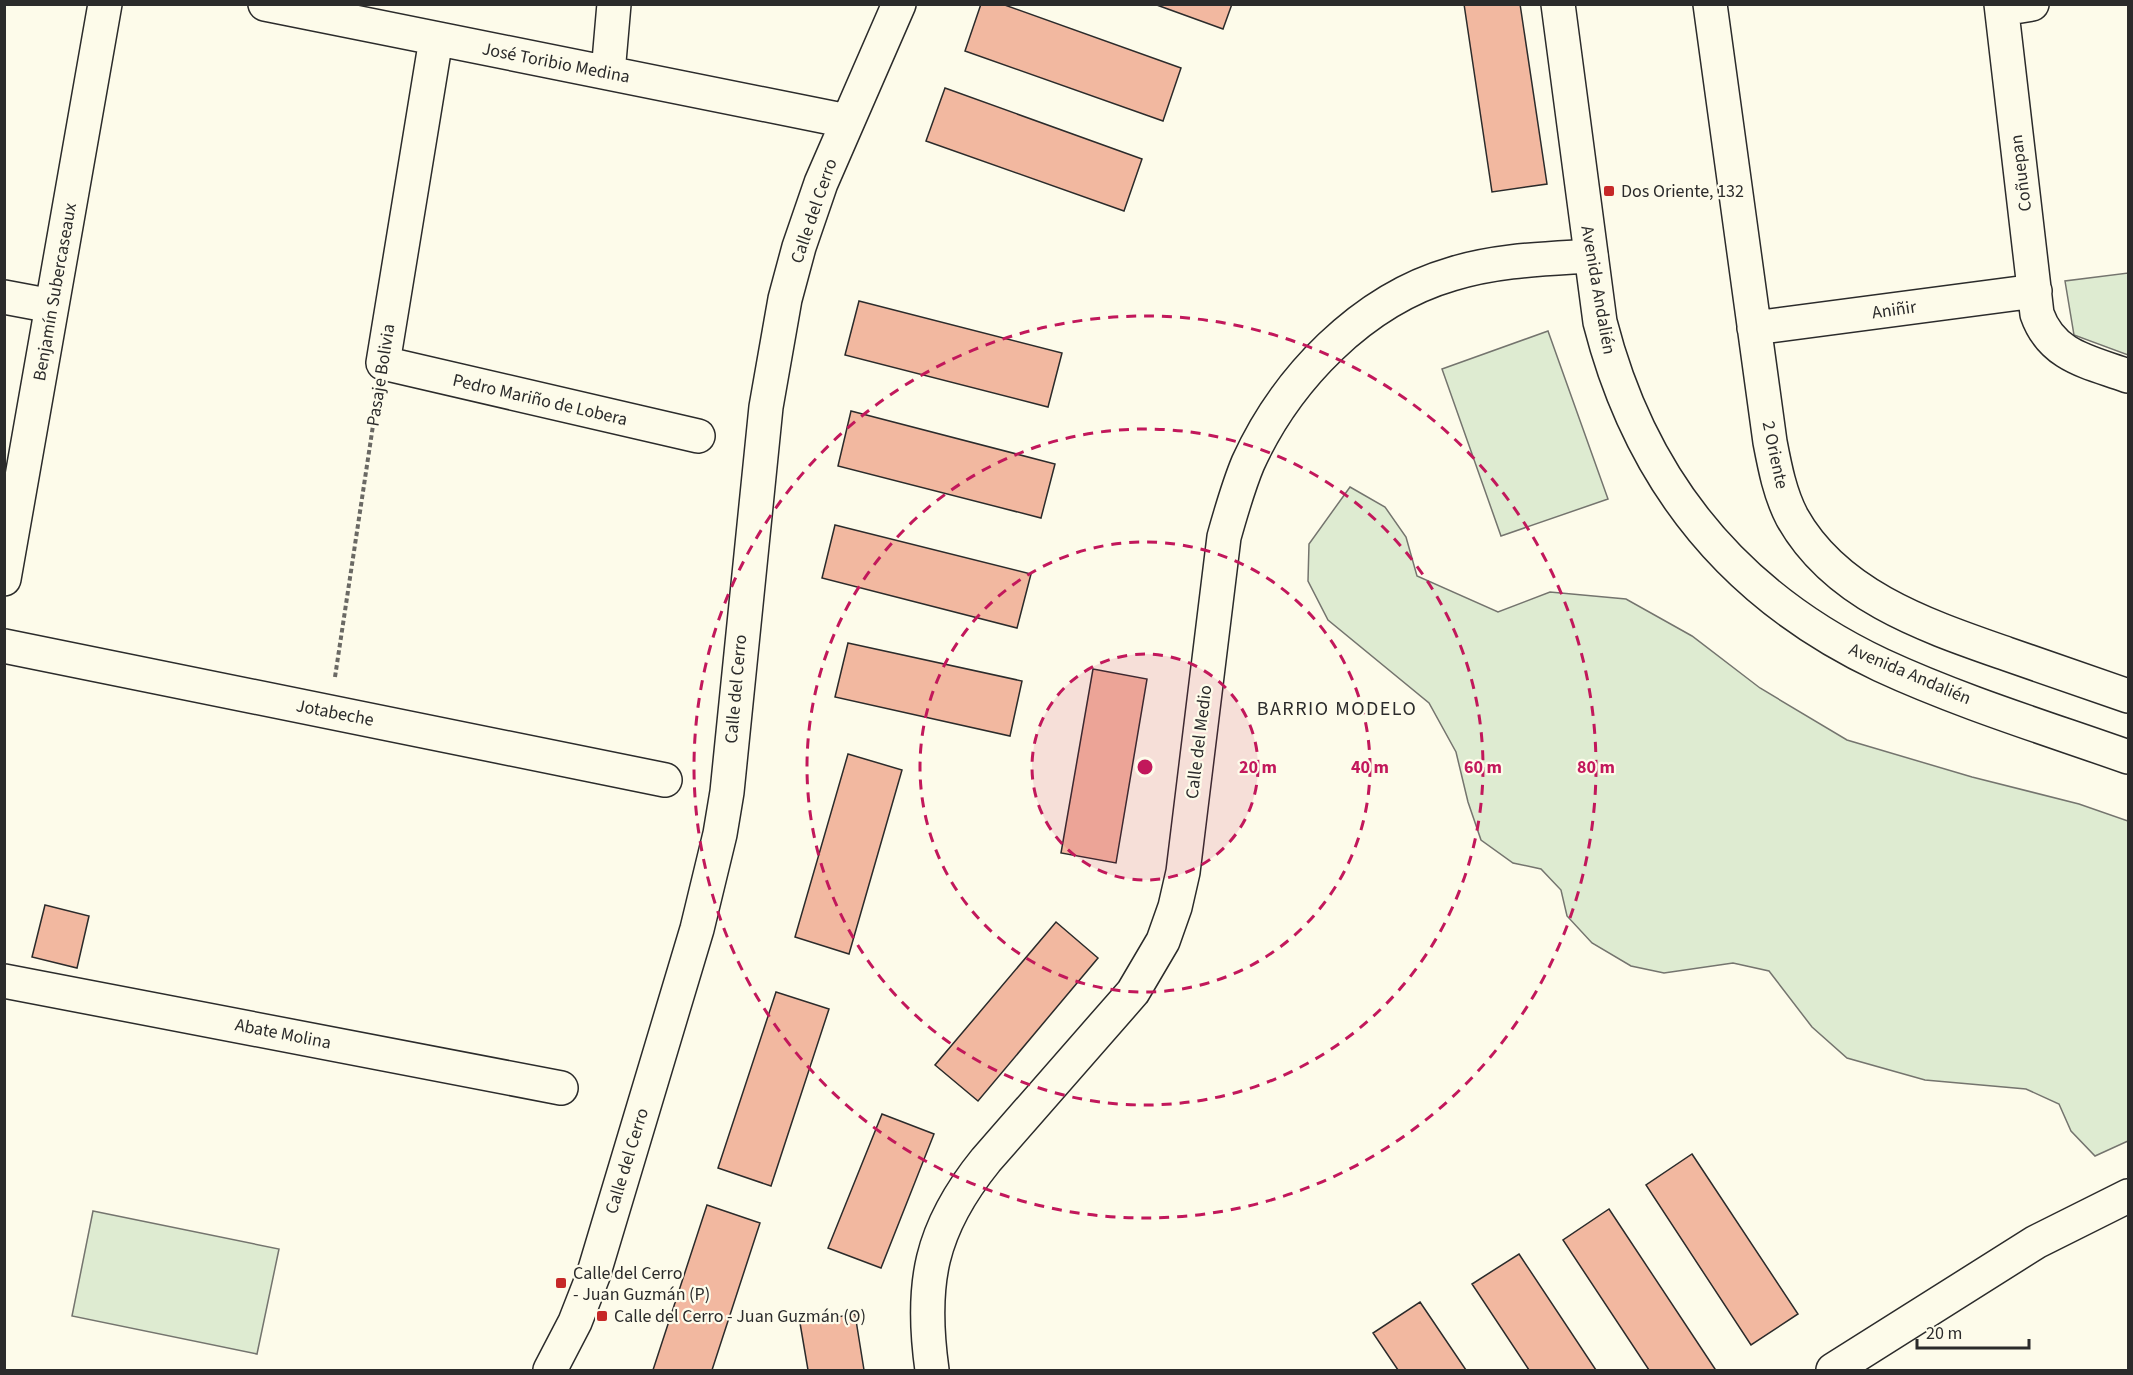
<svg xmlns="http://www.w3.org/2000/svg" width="2133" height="1375" font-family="'Source Sans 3',sans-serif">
<rect width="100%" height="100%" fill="#fdfbea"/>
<!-- green -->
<path fill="#deebd1" stroke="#74746e" stroke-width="1.5" d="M2128 273V355L2074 335 2065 281Z
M1548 331 1608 499 1501 536 1442 369Z
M1350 487 1385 507 1406 537 1417 576 1498 612 1550 592 1626 599 1692 636 1760 688 1847 740 1972 777 2079 804 2128 821V1141L2095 1156 2071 1131 2059 1104 2026 1089 1925 1080 1847 1058 1812 1027 1769 971 1733 963 1664 973 1631 966 1592 943 1567 916 1561 890 1541 869 1513 863 1481 840 1468 802 1456 752 1429 703 1328 620 1308 581 1309 544Z
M93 1211 279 1249 257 1354 72 1316Z"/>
<!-- building -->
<path fill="#f2b8a0" stroke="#2b2b2b" stroke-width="1.5" d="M981 4H1002L1181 68 1163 121 965 51Z
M1154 4H1232L1223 29Z
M1464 4H1520L1547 184 1492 192Z
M945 88 1142 159 1124 211 926 141Z
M859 301 1062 353 1048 407 845 355Z
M851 411 1055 464 1041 518 838 466Z
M835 525 1031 574 1017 628 822 578Z
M848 643 1022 681 1010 736 835 697Z
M1093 669 1147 679 1116 863 1061 853Z
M848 754 902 770 849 954 795 937Z
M45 905 89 916 77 968 32 957Z
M1056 922 1098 958 978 1101 935 1065Z
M776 992 829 1009 771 1186 718 1168Z
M882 1114 934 1134 881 1268 828 1248Z
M1692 1154 1798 1314 1751 1345 1646 1185Z
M707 1205 760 1223 712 1370H653Z
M1609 1209 1715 1369 1713 1370H1649L1563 1240Z
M1519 1254 1596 1370H1529L1472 1284Z
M1420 1302 1466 1370H1398L1373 1333Z
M855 1314 864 1370H808L800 1323Z"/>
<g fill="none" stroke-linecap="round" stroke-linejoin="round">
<defs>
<path id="minor" d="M265 4 847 121
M1710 4 1770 442C1775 468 1780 494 1792 517 1836 596 1927 626 2007 654 2048 668 2088 682 2128 696
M2001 4 2037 314C2052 357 2090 362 2128 376
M2002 9 2032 4
M436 39 383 363 698 436
M608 73 614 4
M4 297 52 306
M1754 328 2035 291
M4 579 105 4
M4 646 665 780
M4 981 561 1088
M550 1370 575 1322 593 1276 697 929 720 834 727 792 766 407 785 299 799 247 821 183 899 4
M932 1370C920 1284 930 1229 986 1160L1133 992 1163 941 1175 907 1183 872 1224 537C1231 512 1238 487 1248 463 1286 379 1362 300 1452 274 1497 260 1544 259 1591 256
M1833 1370 2036 1242 2128 1196"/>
<path id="major" d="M1558 4 1600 322C1640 479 1733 595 1881 665 1961 702 2046 728 2128 757"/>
</defs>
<!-- minor casing -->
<use href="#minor" stroke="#2b2b2b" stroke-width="36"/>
<!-- major casing -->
<use href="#major" stroke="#2b2b2b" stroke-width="36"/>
<!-- path -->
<path stroke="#6a6964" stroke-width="4" stroke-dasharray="4.5 3" stroke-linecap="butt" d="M335 677 377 399"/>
<!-- minor -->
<use href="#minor" stroke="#fdfbea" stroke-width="33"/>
<!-- major -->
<use href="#major" stroke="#fdfbea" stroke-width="33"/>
</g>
<!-- distance rings -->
<circle cx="1145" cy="767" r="113" fill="#c2185b" fill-opacity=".12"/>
<g fill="none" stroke="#c2185b" stroke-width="3" stroke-dasharray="10 8">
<circle cx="1145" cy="767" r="113"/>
<circle cx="1145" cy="767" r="225"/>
<circle cx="1145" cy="767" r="338"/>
<circle cx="1145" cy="767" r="451"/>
</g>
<!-- markers -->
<g fill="#c62828" stroke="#fdfbea" stroke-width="2">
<rect x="1603" y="185" width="12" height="12" rx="3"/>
<rect x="555" y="1277" width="12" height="12" rx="3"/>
<rect x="596" y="1310" width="12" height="12" rx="3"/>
</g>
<g text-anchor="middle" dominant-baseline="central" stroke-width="4.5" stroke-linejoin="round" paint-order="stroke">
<!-- street labels -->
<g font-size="18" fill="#2b2b2b" stroke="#fdfbea">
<text transform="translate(556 63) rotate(11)">José Toribio Medina</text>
<text transform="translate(2021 173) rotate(-97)">Coñuepan</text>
<text transform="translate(814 211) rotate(-71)">Calle del Cerro</text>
<text transform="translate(1598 290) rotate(80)">Avenida Andalién</text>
<text transform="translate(55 292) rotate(-80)">Benjamín Subercaseaux</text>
<text transform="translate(1894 310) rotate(-8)">Aniñir</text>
<text transform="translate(381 375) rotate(-81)">Pasaje Bolivia</text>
<text transform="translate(540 400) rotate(13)">Pedro Mariño de Lobera</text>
<text transform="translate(1775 455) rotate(78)">2 Oriente</text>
<text transform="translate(1910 674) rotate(23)">Avenida Andalién</text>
<text transform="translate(736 689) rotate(-85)">Calle del Cerro</text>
<text transform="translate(335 713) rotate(11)">Jotabeche</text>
<text transform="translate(1199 742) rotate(-83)">Calle del Medio</text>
<text transform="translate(283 1034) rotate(11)">Abate Molina</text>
<text transform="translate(627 1161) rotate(-73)">Calle del Cerro</text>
</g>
<!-- poi labels -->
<g font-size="18" fill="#2b2b2b" stroke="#fdfbea" text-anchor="start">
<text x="1621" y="191">Dos Oriente, 132</text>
<text x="573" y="1273">Calle del Cerro<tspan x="573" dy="21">- Juan Guzmán (P)</tspan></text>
<text x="614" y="1316">Calle del Cerro - Juan Guzmán (O)</text>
</g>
<!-- neighbourhood labels -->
<g font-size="20" letter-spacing="1.5" fill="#2b2b2b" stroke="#fdfbea">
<text x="1337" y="709">BARRIO MODELO</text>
</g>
</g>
<circle cx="1145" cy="767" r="9" fill="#c2185b" stroke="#fdfbea" stroke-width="3"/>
<g font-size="18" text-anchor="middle" font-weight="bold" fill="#c2185b" stroke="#fdfbea" stroke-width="4.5" stroke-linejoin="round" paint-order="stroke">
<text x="1258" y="773">20 m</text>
<text x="1370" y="773">40 m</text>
<text x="1483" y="773">60 m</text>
<text x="1596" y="773">80 m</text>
</g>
<!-- border -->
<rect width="2133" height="1375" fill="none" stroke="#2b2b2b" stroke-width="12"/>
<!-- scale -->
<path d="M1917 1339v9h112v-9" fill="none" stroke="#2b2b2b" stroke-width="3"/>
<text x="1926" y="1339" font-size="18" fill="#2b2b2b" stroke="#fdfbea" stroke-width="4.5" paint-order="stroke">20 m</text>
</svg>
